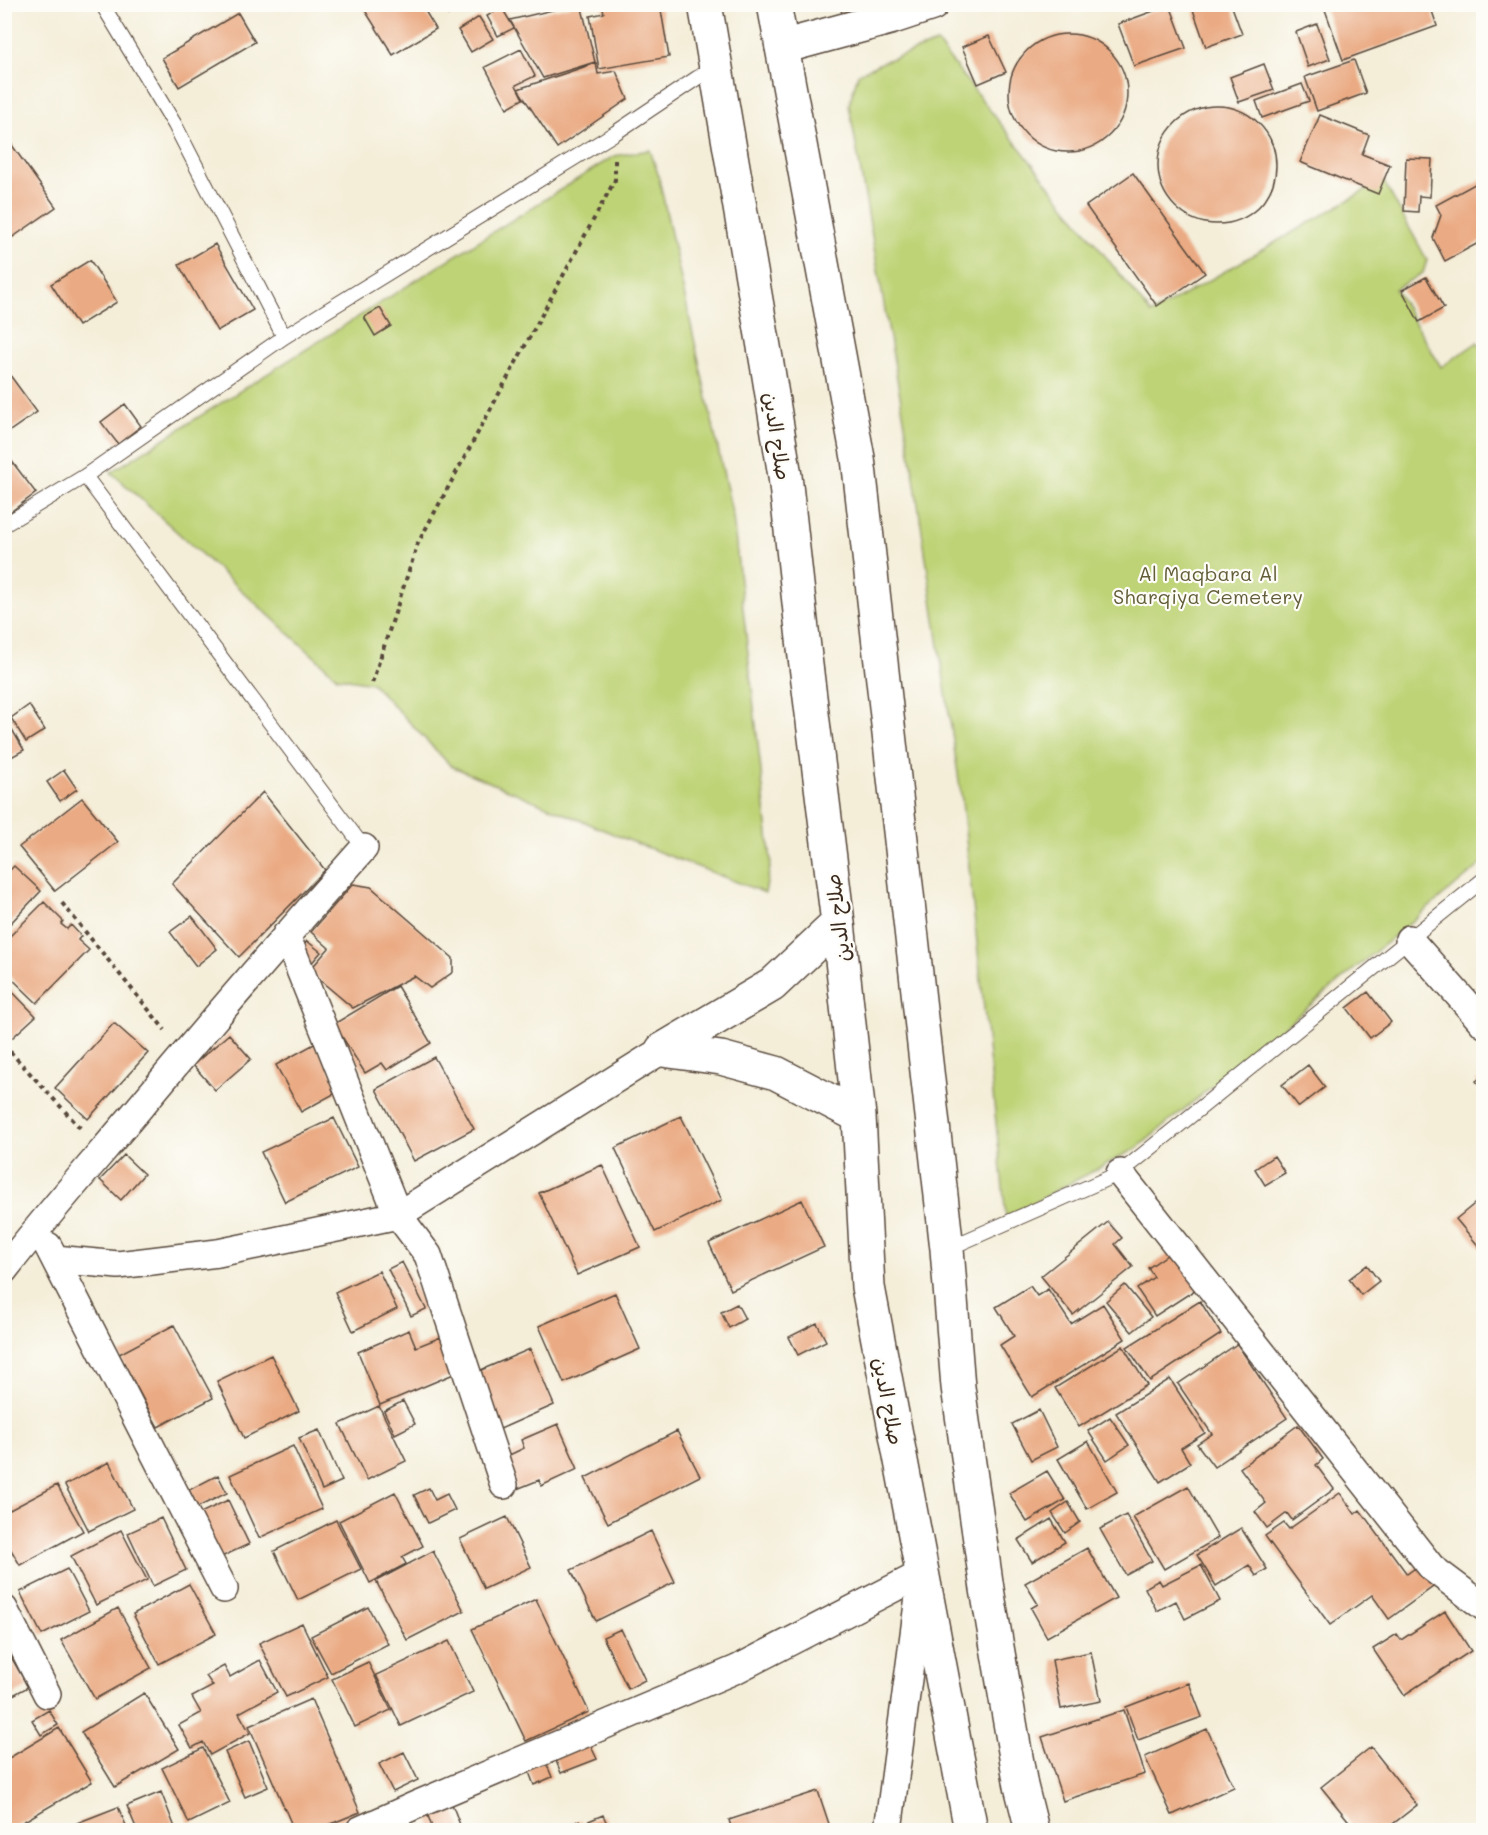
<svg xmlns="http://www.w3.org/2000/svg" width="1488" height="1835" font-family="Mali,'Playpen Sans Arabic',sans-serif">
<rect width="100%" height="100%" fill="#fdfcf7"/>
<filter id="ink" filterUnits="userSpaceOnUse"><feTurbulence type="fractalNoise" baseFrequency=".0167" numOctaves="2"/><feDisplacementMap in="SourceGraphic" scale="12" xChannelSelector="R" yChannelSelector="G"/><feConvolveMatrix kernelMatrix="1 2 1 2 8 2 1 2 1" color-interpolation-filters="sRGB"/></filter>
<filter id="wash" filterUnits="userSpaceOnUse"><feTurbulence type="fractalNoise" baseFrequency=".008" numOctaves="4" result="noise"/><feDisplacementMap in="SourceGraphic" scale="24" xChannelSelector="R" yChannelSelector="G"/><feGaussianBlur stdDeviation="1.35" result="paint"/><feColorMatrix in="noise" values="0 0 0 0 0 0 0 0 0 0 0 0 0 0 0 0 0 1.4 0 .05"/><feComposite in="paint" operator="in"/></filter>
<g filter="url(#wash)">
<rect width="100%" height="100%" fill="#f4eed9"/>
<!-- green -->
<path fill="#bed376" stroke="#7c7e4a" stroke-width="1.5" d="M937 43 1151 314 1383 180 1427 260 1423 273 1395 289 1441 367 1478 342 1483 350V863L1137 1148 1006 1217 962 801 912 464 849 105 858 74 885 61Z
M650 150 658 174 733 517 771 862 765 893 623 838 451 766 372 683 337 677 111 472 614 156Z"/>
<g id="blocks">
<!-- building -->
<path fill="#eaaa83" d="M361 4H421L436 29 393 55Z
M442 4H466L448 15Z
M578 4H581L595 62 543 78 510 20Z
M602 4H643L644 6 660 4 669 57 599 69 590 16 604 13Z
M839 4H863V5L842 13Z
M1191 4H1231L1242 34 1206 47Z
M1323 4H1438L1439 9 1432 11 1437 26 1343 60Z
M1170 5 1186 48 1134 66 1118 24Z
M502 8 514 28 498 36 487 16Z
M238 13 255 42 179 87 162 58Z
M479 17 493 39 471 52 458 30Z
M1317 24 1330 59 1308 67 1296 32Z
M1009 93a59 59 0 1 1 118 0a59 59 0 1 1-118 0Z
M989 36 1006 72 978 84 962 47Z
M521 49 535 76 516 85 523 99 507 108 485 67Z
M1354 60 1366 93 1317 111 1305 77Z
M596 63 598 74 616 71 628 99 557 148 518 89Z
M1264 64 1274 90 1239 102 1230 77Z
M1302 84 1309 101 1262 118 1256 101Z
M1158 165a59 59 0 1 1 118 0a59 59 0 1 1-118 0Z
M1320 115 1369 135 1362 154 1390 165 1378 194 1300 162Z
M4 134 56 207 13 237 4 224Z
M1406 158 1432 159 1430 197 1419 196 1418 212 1404 211Z
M1133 173 1205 273 1157 306 1086 206Z
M1484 179V240L1445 261 1433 238 1441 215 1436 205Z
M215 244 253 310 217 331 179 265Z
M90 260 117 302 78 326 51 284Z
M1426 277 1444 308 1419 322 1402 290Z
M380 308 391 326 375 336 364 317Z
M4 367 37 412 4 435Z
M125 404 141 426 118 444 101 422Z
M4 451 36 493 9 513 4 506Z
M29 705 45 730 26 742 11 718Z
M10 726 24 750 4 761V729Z
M64 770 77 789 60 801 47 782Z
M263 792 325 870 239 957 172 884Z
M82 798 118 842 55 891 19 847Z
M14 866 41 891 4 930V876Z
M353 884 371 887 453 958V972L430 988 414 976 353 1008 309 971 329 948 311 932Z
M44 902 63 921 61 924 67 929 71 925 81 936 78 940 89 950 37 1003 4 971V942Z
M192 916 217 949 196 966 170 932Z
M307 941 321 952 309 966 295 956Z
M4 983 36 1016 12 1038 4 1030Z
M397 986 431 1043 387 1070 382 1063 365 1073 334 1024Z
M1368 992 1391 1022 1370 1038 1347 1008Z
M114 1023 148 1053 88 1119 55 1088Z
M229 1034 251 1059 215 1090 193 1065Z
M316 1043 341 1090 301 1112 276 1065Z
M434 1057 474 1129 414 1161 376 1089Z
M1308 1065 1325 1087 1299 1107 1282 1085Z
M1484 1075V1090L1476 1081Z
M681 1116 722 1200 655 1232 615 1148Z
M334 1118 358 1167 285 1202 261 1152Z
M124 1155 144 1174 121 1200 100 1180Z
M1274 1156 1285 1173 1265 1185 1255 1169Z
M602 1165 640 1247 577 1275 539 1193Z
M802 1200 824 1247 731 1290 709 1243Z
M1478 1201 1484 1207V1247L1481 1249 1456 1219Z
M1108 1222 1122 1238 1115 1244 1133 1267 1073 1315 1041 1276Z
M1173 1251 1198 1288 1155 1316 1137 1289 1154 1277 1148 1268Z
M402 1262 426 1309 411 1316 388 1269Z
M1367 1265 1379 1281 1361 1295 1349 1279Z
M379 1271 397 1309 353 1331 335 1292Z
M1125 1285 1151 1317 1132 1332 1106 1301Z
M1030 1286 1037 1296 1048 1289 1071 1324 1103 1304 1125 1339 1032 1397 1000 1345 1014 1336 996 1307Z
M615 1293 640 1349 564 1383 539 1326Z
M1200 1301 1221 1334 1150 1381 1127 1347Z
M737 1304 745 1319 729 1328 721 1312Z
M817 1323 826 1341 798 1355 789 1337Z
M174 1325 213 1398 158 1427 119 1354Z
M409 1330 416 1347 441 1337 456 1373 380 1405 358 1352Z
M1237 1344 1287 1418 1214 1467 1197 1444 1212 1434 1178 1384Z
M1123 1346 1147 1385 1079 1427 1055 1388Z
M530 1349 554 1405 498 1430 474 1373Z
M271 1355 299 1411 244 1438 217 1381Z
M1170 1379 1205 1433 1181 1448 1190 1463 1160 1482 1116 1413Z
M403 1401 415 1424 395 1434 384 1411Z
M379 1406 406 1461 367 1480 340 1424Z
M1039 1410 1057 1447 1031 1460 1012 1424Z
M1110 1417 1129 1445 1107 1460 1088 1431Z
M558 1424 578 1469 541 1486 539 1480 517 1489 503 1458 524 1448 521 1440Z
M1298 1425 1323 1459 1316 1465 1334 1489 1292 1520 1287 1513 1267 1528 1255 1512 1266 1503 1240 1468Z
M319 1430 342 1481 322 1490 299 1438Z
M677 1431 700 1476 608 1523 585 1478Z
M1088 1441 1117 1492 1087 1509 1058 1459Z
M293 1446 322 1509 259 1538 230 1475Z
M109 1462 133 1509 89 1531 65 1485Z
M1047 1471 1065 1500 1027 1522 1009 1493Z
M218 1475 227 1493 198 1507 189 1490Z
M57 1485 83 1531 20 1565 4 1538V1513Z
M1188 1486 1218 1538 1164 1569 1133 1517Z
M429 1488 435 1500 447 1494 455 1510 428 1523 414 1495Z
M395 1492 423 1546 402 1557 406 1564 370 1583 339 1521Z
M1340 1493 1355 1514 1360 1510 1407 1574 1422 1563 1437 1584 1389 1619 1372 1595 1330 1625 1265 1536 1284 1523 1289 1529Z
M228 1500 249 1544 215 1560 194 1516Z
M1068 1502 1080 1522 1065 1533 1052 1513Z
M1126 1515 1152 1561 1126 1575 1100 1529Z
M507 1517 531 1567 484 1589 460 1539Z
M161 1518 186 1570 153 1586 128 1533Z
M1051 1519 1065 1542 1032 1562 1018 1540Z
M336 1520 361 1569 298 1600 274 1551Z
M1241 1528 1267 1569 1256 1576 1249 1565 1216 1586 1197 1555Z
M121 1530 147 1580 96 1605 71 1556Z
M651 1531 675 1582 596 1621 571 1570Z
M1087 1548 1116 1598 1047 1637 1031 1608 1038 1604 1025 1583Z
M433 1551 464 1611 407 1640 376 1581Z
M1201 1565 1220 1601 1185 1619 1176 1601 1157 1611 1145 1588 1159 1580 1162 1585Z
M67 1569 89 1611 42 1635 20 1592Z
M189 1584 216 1634 159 1664 133 1614Z
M536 1599 589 1712 526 1741 472 1629Z
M368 1607 388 1644 331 1673 311 1636Z
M118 1608 151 1668 95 1699 61 1640Z
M1445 1611 1471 1651 1404 1695 1373 1649 1397 1634 1401 1640Z
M302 1623 328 1677 286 1697 259 1643Z
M621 1629 645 1680 628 1689 603 1637Z
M449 1641 473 1692 401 1726 376 1675Z
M7 1650 28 1687 4 1700V1651Z
M1091 1652 1101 1701 1061 1709 1052 1660Z
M260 1660 277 1692 239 1713 250 1733 210 1755 203 1742 192 1748 179 1725 201 1713 192 1697 213 1686 206 1676 224 1666 230 1677Z
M368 1662 391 1710 355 1727 332 1679Z
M1189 1683 1202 1717 1138 1740 1126 1707Z
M144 1693 179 1749 115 1787 81 1732Z
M311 1699 360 1812 316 1830H294L249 1726Z
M49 1710 58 1725 41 1735 32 1720Z
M1124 1710 1145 1774 1063 1801 1042 1737Z
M59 1728 92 1782 9 1830 4 1822V1761Z
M1207 1729 1234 1787 1172 1815 1145 1757Z
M249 1741 268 1787 245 1797 225 1752Z
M589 1742 597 1759 561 1773 554 1756Z
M1371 1747 1417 1805 1385 1830H1356L1321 1787Z
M203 1748 230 1803 189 1823 162 1768Z
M404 1752 418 1780 393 1792 379 1764Z
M545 1760 552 1777 534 1785 527 1767Z
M818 1791 831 1830H732L729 1820Z
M161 1792 176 1830H137L127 1806Z
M452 1804 462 1830H433L427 1813Z
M118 1807 128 1830H80L77 1823Z
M603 1815 610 1830H587L584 1823Z
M580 1820 585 1830H555Z"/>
</g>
</g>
<g filter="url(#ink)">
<use href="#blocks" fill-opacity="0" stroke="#57473a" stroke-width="1.5"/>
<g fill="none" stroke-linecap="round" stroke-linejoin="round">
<defs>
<path id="service" d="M102 4 175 125 284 337
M85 476 364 848
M4 525 85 476 284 337 615 133 715 66
M947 1249 1120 1173 1484 879"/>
<path id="minor" d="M286 935 398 1215 428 1255 504 1485
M1409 939 1484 1024
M1120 1173 1432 1568 1484 1607
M48 1246 224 1589
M55 1259 118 1265 218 1253 398 1215 662 1050
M4 1270C46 1216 91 1165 135 1113 210 1023 286 935 364 848
M4 1609 47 1694
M360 1830 416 1805 737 1669 923 1573
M888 1830 920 1589"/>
<path id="tertiary" d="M782 47 893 17 932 4"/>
<path id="trunk" d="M705 4 768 370 785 476 805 657 838 923 859 1116 868 1287 971 1830
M774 4 858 458 947 1249 958 1387 987 1589 1021 1786 1032 1830
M662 1050 772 985 838 923
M662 1050 721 1058 776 1073 859 1116"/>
</defs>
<!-- service casing -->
<use href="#service" stroke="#57473a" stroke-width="16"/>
<!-- minor casing -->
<use href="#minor" stroke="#57473a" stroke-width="30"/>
<!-- tertiary casing -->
<use href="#tertiary" stroke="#57473a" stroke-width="36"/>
<!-- trunk casing -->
<use href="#trunk" stroke="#57473a" stroke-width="36"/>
<!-- path -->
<path stroke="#57473a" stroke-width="4" stroke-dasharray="4.5 4.5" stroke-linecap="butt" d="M372 683 418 543 615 180V160
M62 903 165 1030
M4 1045 83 1131"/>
<!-- service -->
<use href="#service" stroke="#fff" stroke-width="14"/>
<!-- minor -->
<use href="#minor" stroke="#fff" stroke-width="27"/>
<!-- tertiary -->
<use href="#tertiary" stroke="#fff" stroke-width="33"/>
<!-- trunk -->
<use href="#trunk" stroke="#fff" stroke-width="33"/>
</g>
</g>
<g text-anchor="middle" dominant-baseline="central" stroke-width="4.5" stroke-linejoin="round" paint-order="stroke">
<!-- street labels -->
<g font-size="20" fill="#3b2a1e" stroke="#fdfcf7">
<text transform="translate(778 436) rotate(81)">صلاح الدين</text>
<text transform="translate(837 918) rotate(-97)">صلاح الدين</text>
<text transform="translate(889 1401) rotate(79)">صلاح الدين</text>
</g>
<!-- park labels -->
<g font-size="20" fill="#625d38" stroke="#fdfcf7">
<text x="1208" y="573">Al Maqbara Al<tspan x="1208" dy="23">Sharqiya Cemetery</tspan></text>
</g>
</g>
<!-- margin -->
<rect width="1488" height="1835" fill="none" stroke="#fdfcf7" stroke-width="24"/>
</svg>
